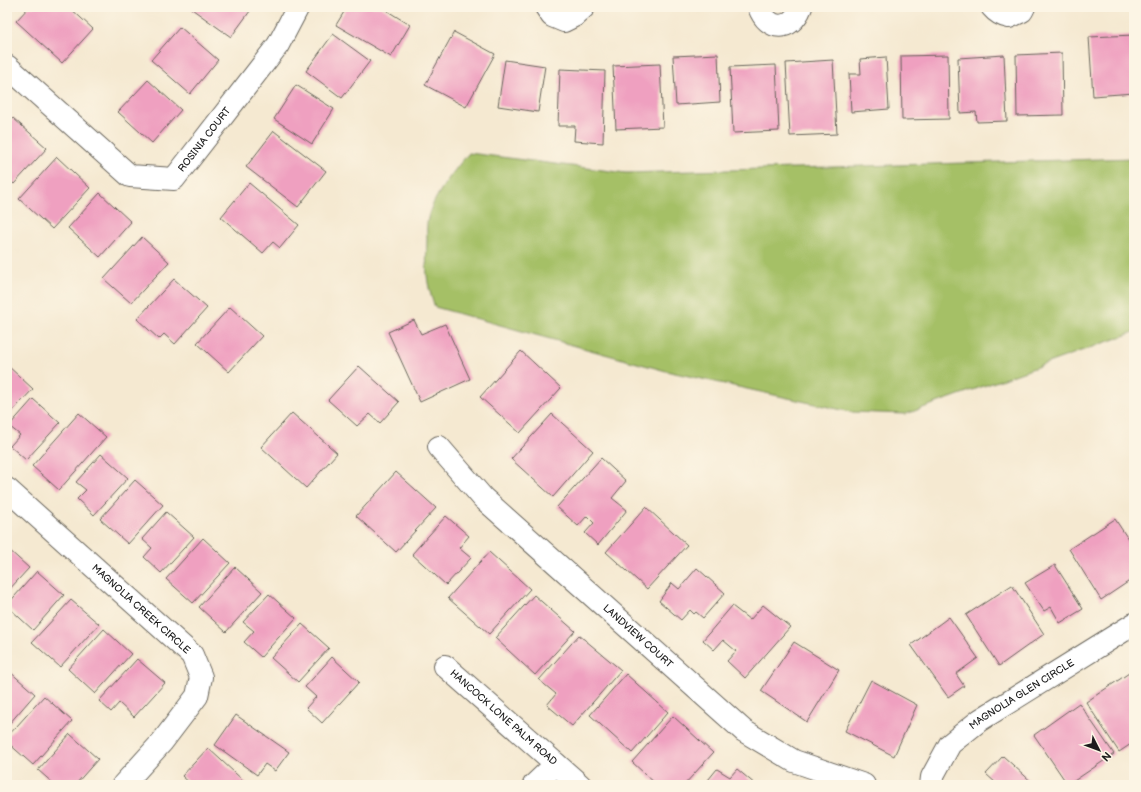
<svg xmlns="http://www.w3.org/2000/svg" width="1141" height="792" font-family="'Balsamiq Sans',sans-serif">
<rect width="100%" height="100%" fill="#fcf5e5"/>
<filter id="ink" filterUnits="userSpaceOnUse"><feTurbulence type="fractalNoise" baseFrequency=".025" numOctaves="2"/><feDisplacementMap in="SourceGraphic" scale="8" xChannelSelector="R" yChannelSelector="G"/><feConvolveMatrix kernelMatrix="1 2 1 2 8 2 1 2 1" color-interpolation-filters="sRGB"/></filter>
<filter id="wash" filterUnits="userSpaceOnUse"><feTurbulence type="fractalNoise" baseFrequency=".012" numOctaves="4" result="noise"/><feDisplacementMap in="SourceGraphic" scale="16" xChannelSelector="R" yChannelSelector="G"/><feGaussianBlur stdDeviation="0.9" result="paint"/><feColorMatrix in="noise" values="0 0 0 0 0 0 0 0 0 0 0 0 0 0 0 0 0 1.4 0 .05"/><feComposite in="paint" operator="in"/></filter>
<g filter="url(#wash)">
<rect width="100%" height="100%" fill="#f5e9d1"/>
<!-- green -->
<path fill="#a5c066" stroke="#606e41" d="M469 153 626 173 1134 158V332L906 414 851 412 666 371 435 307C425 282 426 266 427 240 427 233 426 225 428 218 432 198 455 169 469 153Z"/>
<g id="blocks">
<!-- building -->
<path fill="#efa0c0" d="M29 7H69L93 29 62 63 16 21Z
M189 7H253L231 37Z
M347 7H381L410 25 391 57 336 25Z
M180 27 218 60 190 94 151 60Z
M454 32 495 54 466 107 425 85Z
M333 34 370 61 342 98 306 71Z
M1134 35V93L1093 96 1089 37Z
M1062 53 1063 115 1017 116 1016 55Z
M718 54 720 102 676 105 673 56Z
M948 55 949 119 902 120 901 56Z
M1004 55 1007 121 977 122 976 112 960 113 958 58Z
M886 57 889 109 851 112 849 74H861L860 59Z
M505 60 545 66 538 112 498 106Z
M833 60 837 134 790 136 786 63Z
M660 64 663 127 616 129 613 66Z
M776 65 779 131 733 133 730 67Z
M560 69 605 71 603 143 574 141 575 126H558Z
M148 80 181 110 152 143 118 112Z
M296 85 334 109 312 144 274 119Z
M13 118 47 148 14 184 7 178V125Z
M274 131 326 171 298 207 246 167Z
M57 157 90 188 52 229 19 199Z
M249 183 299 225 280 248 273 242 263 253 221 217Z
M100 193 131 222 100 257 68 228Z
M142 237 169 262 131 303 104 279Z
M174 279 207 308 175 344 164 334 159 339 137 319Z
M230 307 262 336 229 372 197 343Z
M414 320 421 334 445 324 470 379 420 402 388 332Z
M521 351 561 388 520 433 480 397Z
M7 365 33 389 7 417Z
M359 366 399 402 380 423 370 414 357 426 328 400Z
M33 399 60 423 26 460 10 446 20 435 9 426Z
M79 413 106 437 59 490 32 466Z
M292 413 337 453 306 488 261 447Z
M552 414 593 451 553 497 511 459Z
M101 454 128 478 94 515 77 499 86 490 76 482Z
M601 458 626 481 612 498 627 510 598 545 585 533 594 523 587 516 578 526 557 507Z
M396 472 436 508 396 552 356 516Z
M135 480 163 505 128 544 100 519Z
M646 507 687 545 647 589 606 552Z
M166 512 194 537 161 573 144 557 152 548 142 539Z
M446 516 469 536 459 548 471 558 446 585 412 554Z
M1115 519 1134 548V578L1101 600 1069 549Z
M203 538 230 563 193 603 166 579Z
M7 548 29 568 7 592Z
M489 552 530 589 489 634 448 598Z
M1055 565 1083 609 1060 623 1051 607 1044 611 1025 583Z
M235 567 262 592 226 632 199 607Z
M697 568 725 593 703 618 696 612 694 614 690 610 681 620 659 601 672 583 679 589Z
M37 571 64 595 33 630 7 606V605Z
M1012 585 1044 634 999 666 966 615Z
M269 594 296 618 261 657 244 642 254 631 243 622Z
M534 595 575 631 535 675 495 638Z
M71 600 99 624 60 667 32 642Z
M763 605 790 627 745 678 727 661 736 651 723 640 714 650 703 640 732 606 750 620Z
M949 617 978 658 956 674 964 686 948 697 911 645Z
M302 624 329 648 298 682 271 658Z
M104 629 131 654 95 694 68 669Z
M579 635 621 670 572 726 547 705 556 694 539 680Z
M794 642 839 670 807 722 761 691Z
M332 657 359 682 322 723 306 708 316 697 305 687Z
M137 659 165 683 134 717 119 703 111 712 99 701Z
M8 670 35 694 9 724 7 722V672Z
M1132 671 1134 674V742L1119 752 1086 702Z
M626 674 668 712 632 753 590 715Z
M871 680 917 705 894 756 845 731Z
M44 696 72 721 33 765 7 742V737Z
M1079 703 1114 754 1068 785 1034 735Z
M236 715 289 752 275 771 265 764 257 775 215 745Z
M673 716 713 753 684 785H657L632 762Z
M70 734 98 759 75 785H55L38 770Z
M208 748 248 785H192L182 776Z
M1003 756 1035 785H996L997 784 986 774Z
M717 769 730 777 737 769 756 785H704Z"/>
</g>
</g>
<g filter="url(#ink)">
<use href="#blocks" fill-opacity="0" stroke="#68645b" stroke-width="1"/>
<g fill="none" stroke-linecap="round" stroke-linejoin="round">
<defs>
<g id="minor">
<path d="M546 7 552 16 564 21 574 16 584 7"/>
<path d="M759 7C768 32 791 32 801 7"/>
<path d="M992 7C997 13 1002 16 1009 17L1022 11 1024 7"/>
<path id="s1" d="M7 66 130 176 174 179 278 45 298 7"/>
<path id="s2" d="M439 447 483 498 744 731 794 761 864 785"/>
<path id="s3" d="M7 489 192 655 201 677 197 696 162 742 123 785"/>
<path id="s4" d="M445 666 580 785"/>
<path d="M534 785 556 764"/>
<path id="s5" d="M931 785 932 777 950 744 980 720 1134 624"/>
</g>
</defs>
<!-- minor casing -->
<use href="#minor" stroke="#68645b" stroke-width="24"/>
<!-- minor -->
<use href="#minor" stroke="#fff" stroke-width="22"/>
</g>
</g>
<g text-anchor="middle" dominant-baseline="central" stroke-width="4" stroke-linejoin="round" paint-order="stroke">
<!-- street labels -->
<g font-size="10" fill="#1c1c1c" stroke="#fcf5e5">
<text stroke="none"><textPath href="#s1" startOffset="259">ROSINIA COURT</textPath></text>
<text stroke="none"><textPath href="#s3" startOffset="180">MAGNOLIA CREEK CIRCLE</textPath></text>
<text stroke="none"><textPath href="#s2" startOffset="275">LANDVIEW COURT</textPath></text>
<text stroke="none"><textPath href="#s5" startOffset="133">MAGNOLIA GLEN CIRCLE</textPath></text>
<text stroke="none"><textPath href="#s4" startOffset="78">HANCOCK LONE PALM ROAD</textPath></text>
</g>
</g>
<!-- margin -->
<rect width="1141" height="792" fill="none" stroke="#fcf5e5" stroke-width="24"/>
<!-- north arrow -->
<g transform="translate(1099 750) rotate(132)" stroke="#fcf5e5" stroke-width="3" paint-order="stroke">
<path d="M0-3L7 15L0 10L-7 15Z" fill="#1c1c1c"/>
<text y="-6" font-size="11" font-weight="bold" text-anchor="middle" fill="#1c1c1c">N</text>
</g>
</svg>
